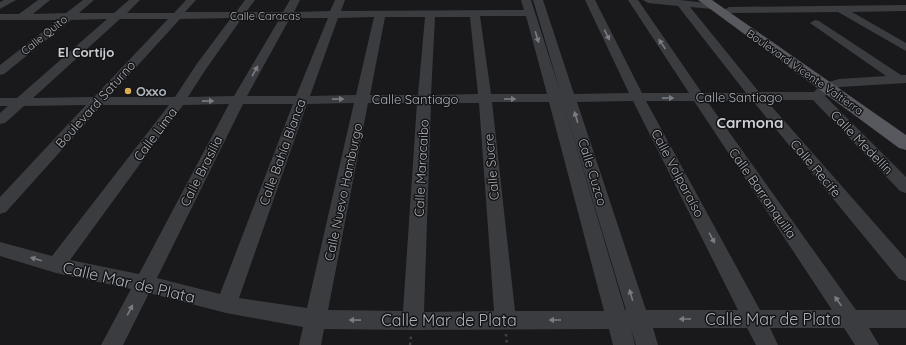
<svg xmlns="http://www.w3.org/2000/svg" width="906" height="345" font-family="Quicksand,sans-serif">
<rect width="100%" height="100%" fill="#19191b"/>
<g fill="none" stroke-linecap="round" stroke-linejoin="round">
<!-- path -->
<path stroke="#414246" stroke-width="2.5" stroke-dasharray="2.5 3.5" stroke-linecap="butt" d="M506 334 507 345
M410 345 411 336"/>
<!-- minor -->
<path fill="#3b3c40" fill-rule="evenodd" d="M4 0H16L0 9V2Z
M38 0H50L33 14 66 13 83 0H94L79 13H114L129 0H140L127 13H174L186 0H196L185 12H236L245 0H255L246 12H283L290 0H300L294 12 330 11 335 0H345L341 11 524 10 521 0H531L561 94 533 0H543L574 94 629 93 585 0H595L642 93H689L628 0H638L702 93H746L678 6 648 3 643 0H680L716 4 717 6 712 9 690 7 759 92H814L822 84 839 79 886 76 810 23 815 20 819 21 901 75H906V83L840 87 832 90 825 96 906 177V193L900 191 813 100H766L906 259V281L899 279 752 100 707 101 856 310H906V328H869L879 345H855L844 328H770L778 345H756L747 328H653L658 345H636L631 329 635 345H613L609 329 413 330 324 329 321 345H299L303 327 226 313 149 293 123 345H101L131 289 56 273 0 256V242L52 256 169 105H102L6 212 0 214V197L86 105 24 106 5 123 0 124V113L8 106H0V98H17L107 19 71 20 4 74 0 75V65L58 20H0V14H19ZM480 16H526L547 94H491ZM374 17 356 95 310 96 338 18ZM385 17H425L418 95H370ZM435 17H470L478 94 431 95ZM231 18 196 65 175 97H109L180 19ZM242 18H280L234 96 188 97 206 69ZM290 18H328L296 96H247ZM120 19H168L94 97 33 98ZM633 101 738 310H646L577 102ZM646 101H694L832 310H760ZM492 102H549L604 311H515ZM563 102 626 310H625ZM354 103 307 308 239 298 307 104ZM368 103H417L403 311 328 310ZM431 103H479L494 311 424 312ZM229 104 139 274 70 260 183 105ZM243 104H293L220 294 157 278Z
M906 5V11L852 12 906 43V51L838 12 729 13 724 10 729 7Z"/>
<!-- major -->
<path fill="#57595e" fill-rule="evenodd" d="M698 0H712L906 135V150L899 148Z"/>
</g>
<!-- one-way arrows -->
<defs><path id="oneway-solid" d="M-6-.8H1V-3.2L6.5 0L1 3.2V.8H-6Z"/></defs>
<g fill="#7a7c83">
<use href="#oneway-solid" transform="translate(607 35) rotate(64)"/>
<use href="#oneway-solid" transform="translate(537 37) rotate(73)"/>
<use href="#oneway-solid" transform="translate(662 44) rotate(-124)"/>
<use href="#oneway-solid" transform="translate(255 71) rotate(-61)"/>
<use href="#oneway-solid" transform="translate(668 98) rotate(-1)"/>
<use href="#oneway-solid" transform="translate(338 99) rotate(-1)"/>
<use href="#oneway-solid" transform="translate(510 99)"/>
<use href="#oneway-solid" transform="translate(208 101) rotate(-1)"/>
<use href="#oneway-solid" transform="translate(576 117) rotate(-107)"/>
<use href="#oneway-solid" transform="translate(712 238) rotate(62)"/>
<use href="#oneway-solid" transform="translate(36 259) rotate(-164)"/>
<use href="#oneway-solid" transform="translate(631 295) rotate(-107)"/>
<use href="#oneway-solid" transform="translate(838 301) rotate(-125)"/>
<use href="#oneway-solid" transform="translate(130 310) rotate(-63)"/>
<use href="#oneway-solid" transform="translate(685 319) rotate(-180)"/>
<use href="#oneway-solid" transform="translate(355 320) rotate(-179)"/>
<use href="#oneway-solid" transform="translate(555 320) rotate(180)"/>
</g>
<!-- markers -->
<circle fill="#dcac50" stroke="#141416" stroke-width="1.5" cx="128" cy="91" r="4"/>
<g text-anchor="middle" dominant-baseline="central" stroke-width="3" stroke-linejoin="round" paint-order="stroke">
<!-- far-street labels -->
<g font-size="11" fill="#adb1b9" stroke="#141416">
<text x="265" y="16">Calle Caracas</text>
<text transform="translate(44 35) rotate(-39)">Calle Quito</text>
<text transform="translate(805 72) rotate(35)">Boulevard Vicente Valtierra</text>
</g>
<!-- far-quarter labels -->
<g font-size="13" font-weight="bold" fill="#ced0d6" stroke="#141416">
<text x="86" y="52">El Cortijo</text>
</g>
<!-- poi labels -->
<g font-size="13" font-weight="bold" fill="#adb1b9" stroke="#141416" text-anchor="start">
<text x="136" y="91">Oxxo</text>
</g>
<!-- street labels -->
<g font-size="13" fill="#adb1b9" stroke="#141416">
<text x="739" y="97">Calle Santiago</text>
<text x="415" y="99">Calle Santiago</text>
<text transform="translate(95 104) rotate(-48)">Boulevard Saturno</text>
<text transform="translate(155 134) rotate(-53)">Calle Lima</text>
<text transform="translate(862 142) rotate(46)">Calle Medellín</text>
<text transform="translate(282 152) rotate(-70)">Calle Bahía Blanca</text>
<text transform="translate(491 167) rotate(-95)">Calle Sucre</text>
<text transform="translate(421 168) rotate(-87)">Calle Maracaibo</text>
<text transform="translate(816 168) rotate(50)">Calle Recife</text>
<text transform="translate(201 171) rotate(-63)">Calle Brasilia</text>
<text transform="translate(593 172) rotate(73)">Calle Cuzco</text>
<text transform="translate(678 173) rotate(62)">Calle Valparaíso</text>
<text transform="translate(343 192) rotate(-78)">Calle Nuevo Hamburgo</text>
<text transform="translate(763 193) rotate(55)">Calle Barranquilla</text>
</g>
<!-- quarter labels -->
<g font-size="15" font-weight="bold" fill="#ced0d6" stroke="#141416">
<text x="750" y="122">Carmona</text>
</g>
<!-- near-street labels -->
<g font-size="16" fill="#adb1b9" stroke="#141416">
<text transform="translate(129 282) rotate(13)">Calle Mar de Plata</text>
<text x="773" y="319">Calle Mar de Plata</text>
<text x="449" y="320">Calle Mar de Plata</text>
</g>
</g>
</svg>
